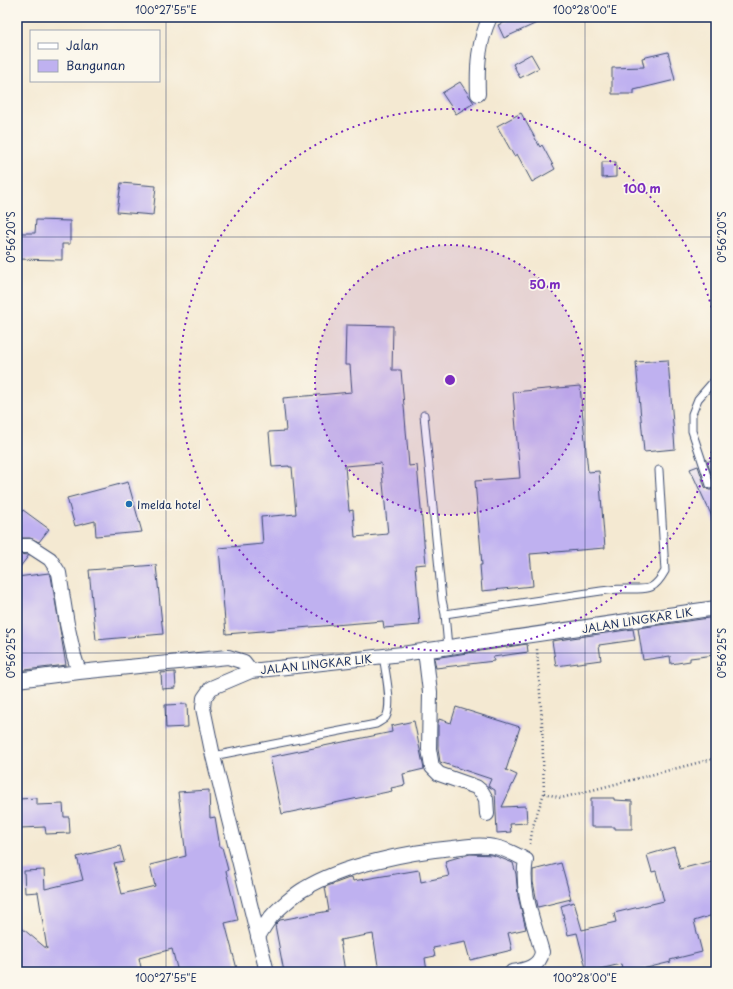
<svg xmlns="http://www.w3.org/2000/svg" width="733" height="989" font-family="'Playpen Sans',sans-serif">
<rect width="100%" height="100%" fill="#fbf7ec"/>
<filter id="ink" filterUnits="userSpaceOnUse"><feTurbulence type="fractalNoise" baseFrequency=".025" numOctaves="2"/><feDisplacementMap in="SourceGraphic" scale="8" xChannelSelector="R" yChannelSelector="G"/><feConvolveMatrix kernelMatrix="1 2 1 2 8 2 1 2 1" color-interpolation-filters="sRGB"/></filter>
<filter id="wash" filterUnits="userSpaceOnUse"><feTurbulence type="fractalNoise" baseFrequency=".012" numOctaves="4" result="noise"/><feDisplacementMap in="SourceGraphic" scale="16" xChannelSelector="R" yChannelSelector="G"/><feGaussianBlur stdDeviation="0.9" result="paint"/><feColorMatrix in="noise" values="0 0 0 0 0 0 0 0 0 0 0 0 0 0 0 0 0 1.4 0 .05"/><feComposite in="paint" operator="in"/></filter>
<g filter="url(#wash)">
<rect width="100%" height="100%" fill="#f4e9d2"/>
<g id="blocks">
<!-- building -->
<path fill="#bfb1f0" fill-rule="evenodd" d="M516 17H550L504 38 498 25Z
M668 52 675 80 634 90V94H612V68L644 67 642 58Z
M531 54 539 68 520 78 513 64Z
M460 82 474 103 456 114 442 93Z
M521 113 540 147 542 145 555 169 532 182 517 154 514 156 497 126Z
M602 162H616V177L602 178Z
M121 183 156 186 153 215 117 212Z
M36 220 70 221V244H62V260L17 259V233H35Z
M346 325 393 326 392 370H401L409 466 417 465 426 564 415 565 420 625 384 628 383 621 226 634 219 548 263 544 261 517 296 514 292 467H289V466L272 467 269 432 286 431 283 398 352 392 350 365H345ZM381 463 388 534 355 537 353 510 349 511 345 466Z
M668 360 675 449 644 452 636 362Z
M580 386 588 472 599 471 605 548 530 554 533 586 482 591 480 565H482L475 481 520 478 513 392Z
M716 458V525L690 469 698 466 705 487 709 490H712L714 488 715 484 707 462Z
M128 482 142 532 96 536 95 521 75 526 67 498Z
M23 510 49 529 39 542 30 538H17V519Z
M17 554 29 555 17 571Z
M156 565 163 634 96 640 89 570Z
M49 573 51 576 66 665 17 671V577Z
M716 617V648H714L715 655 690 658V661L671 664 670 656 643 660 638 628Z
M633 629 635 640 599 645 601 660 556 666 552 641Z
M527 644 528 652 493 657 494 661 436 668 434 658Z
M175 672 176 688 162 689 161 673Z
M187 704 188 727 166 728 165 705Z
M456 707 520 727 506 770 517 775 502 807 526 806 527 823 510 824 511 832 497 833 495 790 488 786 491 779 440 762 438 748V723L439 719 451 723Z
M414 721 424 769 403 774 405 785 391 788 392 791 282 814 270 757 392 732 391 726Z
M209 790 210 818 215 817 220 847H222L228 870 226 871 238 920 225 923 237 969 226 972H178L172 949 139 958 142 972H17V924L47 949 38 892 25 893 24 871 44 870 45 889 83 880 77 857 120 846 124 861 114 863 122 894 155 886 150 865 186 856 178 792Z
M37 798V805L63 804 64 817H69L70 833 46 834 45 827 20 828 18 799Z
M591 798H614V800L632 801V829H615V827H591Z
M674 847 680 869 716 860V914L694 921 702 952 670 960 671 962 630 972H623L621 964 587 972 577 933 568 935 561 906 574 902 582 930 616 922 614 913 664 901 656 871 652 872 647 855Z
M470 854 493 855 513 863 516 874 518 896 526 929 508 933 512 950 470 960 465 942 433 948 435 956 425 958 427 972H379L373 934 340 940 345 972H284L275 925 280 920 329 911 325 887 352 877 353 881 419 870 421 882 449 876 445 861Z
M561 863 571 899 538 907 533 882V870Z"/>
</g>
</g>
<g filter="url(#ink)">
<use href="#blocks" fill-opacity="0" stroke="#3c4b6f" stroke-width="1"/>
<g fill="none" stroke-linecap="round" stroke-linejoin="round">
<defs>
<path id="service" d="M424 415 442 600 445 614 448 647
M710 485 692 431V414L698 399 712 383 716 380
M445 614 601 591C608 590 616 589 623 589 646 588 652 594 665 571L659 470
M213 756 376 724C379 722 384 720 386 717 393 704 385 670 383 656"/>
<path id="minor" d="M478 94C477 66 478 43 490 17
M17 546H30L50 559 59 573 67 624 74 656 79 672
M425 650 430 692 429 749 432 767 439 774 476 787 482 792 486 799 487 814
M17 680 79 672 228 657 244 662 251 671
M258 937C262 930 266 923 271 917 278 909 295 894 304 889 343 865 408 852 453 848 467 846 482 844 495 847 506 849 517 855 526 860 520 890 534 923 542 952 540 967 525 970 512 972
M267 972 213 756 203 708 204 698 211 688 251 671 402 654 716 608"/>
</defs>
<!-- service casing -->
<use href="#service" stroke="#3c4b6f" stroke-width="9"/>
<!-- minor casing -->
<use href="#minor" stroke="#3c4b6f" stroke-width="16"/>
<!-- path -->
<path stroke="#3c4b6f" stroke-width="2.5" stroke-dasharray="1 3" stroke-linecap="butt" d="M544 793 561 798 716 758
M530 844 533 826 544 793 542 723 537 649"/>
<!-- service -->
<use href="#service" stroke="#fff" stroke-width="7"/>
<!-- minor -->
<use href="#minor" stroke="#fff" stroke-width="14"/>
</g>
</g>
<!-- ticks -->
<path fill="none" stroke="#1b2f5e" stroke-width="1" stroke-opacity="0.45" d="M166 17V972M585 17V972M17 237H716M17 653H716"/>
<!-- distance rings -->
<circle cx="450" cy="380" r="135" fill="#7b2cbf" fill-opacity=".12"/>
<g fill="none" stroke="#7b2cbf" stroke-width="2" stroke-dasharray="2 4">
<circle cx="450" cy="380" r="135"/>
<path d="M716 434A271 271 0 1 1 716 326"/>
</g>
<!-- markers -->
<circle fill="#1f6fb2" stroke="#fbf7ec" stroke-width="1.5" cx="129" cy="504" r="4"/>
<g text-anchor="middle" dominant-baseline="central" stroke-width="3.5" stroke-linejoin="round" paint-order="stroke">
<!-- poi labels -->
<g font-size="11" fill="#1b2f5e" stroke="#fbf7ec" text-anchor="start">
<text x="137" y="504">Imelda hotel</text>
</g>
<!-- street labels -->
<g font-size="11" fill="#1b2f5e" stroke="#fbf7ec">
<text transform="translate(637 620) rotate(-9)">JALAN LINGKAR LIK</text>
<text transform="translate(316 664) rotate(-6)">JALAN LINGKAR LIK</text>
</g>
</g>
<circle cx="450" cy="380" r="6" fill="#7b2cbf" stroke="#fbf7ec" stroke-width="2"/>
<g font-size="12" text-anchor="middle" font-weight="bold" fill="#7b2cbf" stroke="#fbf7ec" stroke-width="3.5" stroke-linejoin="round" paint-order="stroke">
<text x="642" y="193">100 m</text>
<text x="545" y="289">50 m</text>
</g>
<!-- margin -->
<rect width="733" height="989" fill="none" stroke="#fbf7ec" stroke-width="44"/>
<!-- legend -->
<rect x="30" y="30" width="130" height="52" fill="#fbf7ec" stroke="#a1a7b3"/>
<rect x="38" y="43" width="20" height="6" fill="#ffffff" stroke="#a1a7b3"/>
<text x="66" y="50" font-size="12" fill="#1b2f5e">Jalan</text>
<rect x="38" y="60" width="20" height="12" fill="#bfb1f0" stroke="#a1a7b3"/>
<text x="66" y="70" font-size="12" fill="#1b2f5e">Bangunan</text>
<rect x="22" y="22" width="689" height="945" fill="none" stroke="#1b2f5e" stroke-width="1.5"/>
<g font-size="10" text-anchor="middle" fill="#1b2f5e">
<text x="166" y="14">100°27'55"E</text>
<text x="585" y="14">100°28'00"E</text>
<text transform="translate(11 237) rotate(-90)" y="4">0°56'20"S</text>
<text transform="translate(722 237) rotate(-90)" y="4">0°56'20"S</text>
<text transform="translate(11 653) rotate(-90)" y="4">0°56'25"S</text>
<text transform="translate(722 653) rotate(-90)" y="4">0°56'25"S</text>
<text x="166" y="982">100°27'55"E</text>
<text x="585" y="982">100°28'00"E</text>
</g>
</svg>
